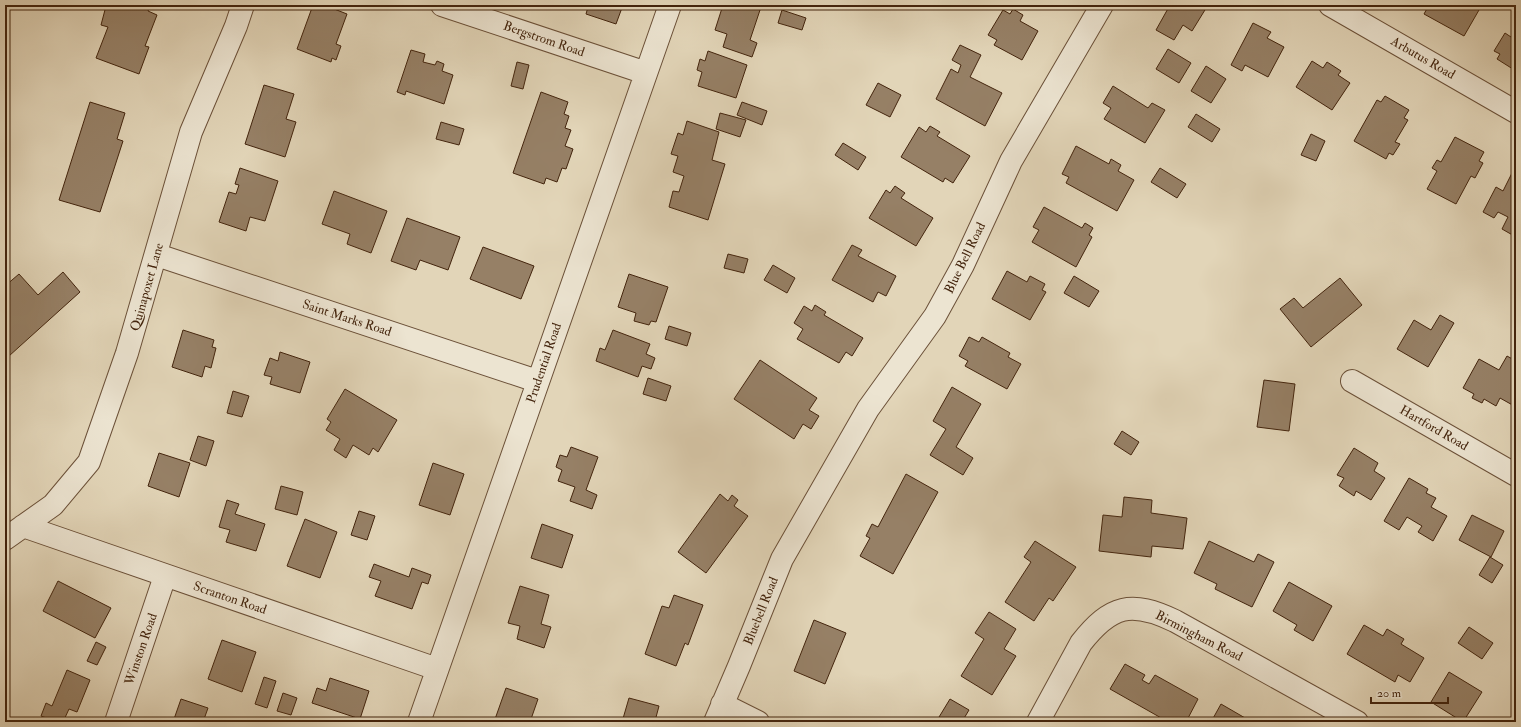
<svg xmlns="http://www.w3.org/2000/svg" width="1521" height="727" font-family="'IM FELL Double Pica',serif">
<rect width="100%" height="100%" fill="#e2d5b8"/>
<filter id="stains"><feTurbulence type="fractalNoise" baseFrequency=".005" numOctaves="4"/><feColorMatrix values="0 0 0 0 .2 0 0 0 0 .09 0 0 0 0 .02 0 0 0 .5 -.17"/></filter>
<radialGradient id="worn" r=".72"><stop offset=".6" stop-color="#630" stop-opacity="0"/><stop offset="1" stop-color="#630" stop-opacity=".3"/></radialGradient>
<!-- building -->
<path fill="#968066" stroke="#43240d" d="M115 5H150L148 11 157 15 145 46 149 47 139 74 96 58 108 27 101 25 106 6 113 8Z
M313 5H324L347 14 336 44 341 46 336 60 332 58 331 62 297 49Z
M583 5H623L616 24 586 14 588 7Z
M723 5H743L760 10 750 40 757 43 752 57 723 47 727 34 715 30Z
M1170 5H1208L1192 31 1183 25 1174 40 1156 30Z
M1429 5H1453L1457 8 1459 5H1470L1479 10 1464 36 1424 14Z
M1013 9 1023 15 1020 21 1038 31 1022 60 994 45 997 40 988 35 1003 10 1010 14Z
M782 10 806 18 802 30 778 23Z
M1253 23 1271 32 1267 38 1284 47 1268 77 1245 65 1242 71 1231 65Z
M1516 28V71L1497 59 1500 54 1494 51 1505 33 1511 37Z
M960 45 981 55 970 77 1002 93 985 126 936 99 951 69 958 73 961 65 952 60Z
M1168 49 1191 63 1179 83 1156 69Z
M411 50 425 54 423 62 435 65 437 61 444 64 442 71 453 75 444 104 406 91 405 95 397 92Z
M708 51 747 65 736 98 698 86 702 72 697 70 700 59 705 61Z
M1312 61 1323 68 1327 62 1341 71 1338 75 1350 83 1332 110 1296 87Z
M517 62 529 65 523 89 511 86Z
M1206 66 1226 79 1211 103 1191 91Z
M878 83 901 95 890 117 866 105Z
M264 85 294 94 286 119 296 122 285 157 245 144Z
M1113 86 1148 108 1152 103 1165 110 1145 143 1104 119 1111 108 1103 103Z
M541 92 568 102 564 114 569 116 565 128 571 130 565 146 573 149 566 169 562 168 557 182 546 178 544 184 513 173Z
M1385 96 1409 110 1404 118 1408 120 1395 142 1400 144 1393 155 1389 153 1386 159 1354 141 1377 100 1381 102Z
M90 102 125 113 117 139 123 141 100 212 59 200Z
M742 102 767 111 762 125 737 115Z
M720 113 746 120 740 137 716 129Z
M1196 114 1220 129 1212 142 1188 127Z
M687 121 719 132 712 160 725 164 708 220 669 207 673 191 679 192 684 176 673 172 678 156 671 154 678 133 683 135Z
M441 122 464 129 459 145 436 139Z
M930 126 940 132 937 136 970 156 953 183 945 178 943 182 901 157 919 127 926 132Z
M1311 134 1325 141 1316 161 1301 155Z
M1455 137 1484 152 1479 161 1483 163 1475 178 1471 176 1456 204 1427 189 1437 171 1432 168 1437 160 1441 162Z
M843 143 866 157 858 170 835 155Z
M1076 146 1109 164 1111 159 1121 165 1118 171 1134 180 1117 211 1066 183 1069 177 1062 174Z
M240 168 278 181 265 221 250 217 246 231 219 222 229 192 236 194 239 185 235 184Z
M1160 168 1186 184 1177 198 1151 182Z
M1513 171 1516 172V237L1502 229 1508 217 1498 212 1494 218 1483 212 1496 187 1503 191Z
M895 186 905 193 901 198 933 218 916 246 869 218 886 190 890 193Z
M334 191 387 211 371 253 347 244 350 234 322 224Z
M1044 207 1082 228 1085 223 1093 228 1089 235 1092 237 1076 267 1032 242 1039 230 1033 227Z
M407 218 460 237 448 270 420 260 416 270 391 261Z
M852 245 862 250 858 256 896 276 886 296 878 292 873 302 832 280Z
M483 247 534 266 521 299 470 279Z
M728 254 748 259 744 273 724 268Z
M773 265 795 278 787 293 764 280Z
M1007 271 1027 282 1030 276 1045 284 1042 290 1046 292 1030 320 992 299Z
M63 272 80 292 9 356 5 351V286L19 274 38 295Z
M629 274 668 287 656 322 651 321 649 325 634 321 636 313 618 307Z
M1074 276 1099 291 1089 307 1064 293Z
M1340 278 1362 305 1311 347 1280 309 1294 298 1303 308Z
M815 305 826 312 824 315 863 338 852 356 846 352 839 363 797 339 803 329 794 323 804 306 812 311Z
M1440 315 1454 323 1428 367 1397 349 1414 320 1431 330Z
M669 326 691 333 687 346 665 339Z
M183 330 214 340 212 347 216 348 211 368 205 366 202 377 172 367Z
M613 330 650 344 646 354 655 358 651 369 642 366 638 377 596 361 600 348 605 350Z
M969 337 979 342 982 337 1010 353 1008 357 1021 364 1007 389 965 366 968 361 959 356Z
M280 352 310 362 300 393 270 384 272 377 264 375 270 358 278 361Z
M1507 356 1516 361V407L1500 398 1496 406 1484 399 1482 403 1472 398 1474 394 1463 388 1479 359 1499 370Z
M760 360 817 398 809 410 819 416 811 429 803 424 794 439 734 399Z
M648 378 671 386 666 401 643 394Z
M1264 380 1295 384 1289 431 1257 427Z
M952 387 981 404 956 447 973 458 963 475 930 455 946 429 933 421Z
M345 389 397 420 378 452 373 448 369 455 353 445 346 458 334 450 340 439 326 430 331 422 327 419Z
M233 391 249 396 242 417 227 413Z
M1122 431 1139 442 1131 455 1114 444Z
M198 436 214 441 206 466 190 460Z
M571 447 598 457 586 490 597 495 592 509 570 501 575 487 558 481 562 470 556 467 560 455 567 457Z
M1354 448 1378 463 1374 471 1385 478 1371 500 1356 491 1354 496 1339 486 1344 478 1337 475Z
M159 453 190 463 179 497 148 486Z
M433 463 464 474 450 515 419 505Z
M906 474 938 492 893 574 860 556 870 538 866 536 872 524 878 527Z
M1409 478 1428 489 1426 493 1436 498 1431 507 1447 516 1433 541 1418 532 1422 526 1407 517 1399 530 1384 521Z
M281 486 303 492 297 515 275 509Z
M720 494 728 501 732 495 738 500 734 506 748 516 706 573 678 552Z
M1124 497 1152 500 1151 513 1187 518 1183 549 1152 546 1151 557 1099 551 1103 515 1122 517Z
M227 500 239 504 235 514 265 524 256 551 226 542 230 530 219 527Z
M359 511 375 516 367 540 351 535Z
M1472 515 1504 531 1491 557 1459 540Z
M305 519 337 532 320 578 287 566Z
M542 524 573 535 562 568 531 558Z
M1035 541 1076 567 1053 601 1049 598 1034 621 1005 602 1031 562 1024 557Z
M1209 541 1254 562 1258 554 1274 562 1252 607 1215 589 1217 584 1194 573Z
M1490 557 1503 565 1492 583 1479 575Z
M374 564 409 577 412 568 431 575 428 584 422 582 412 609 375 596 381 581 369 577Z
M58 581 111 608 95 638 43 611Z
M1289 582 1332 606 1313 641 1294 630 1297 625 1273 611Z
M520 586 549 595 541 624 551 627 544 648 517 639 520 626 508 623Z
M674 595 703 605 688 645 685 643 676 666 645 654 662 606 669 608Z
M989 612 1016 629 1004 649 1016 656 992 695 961 676 984 639 975 633Z
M814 620 846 633 825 684 794 671Z
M1364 625 1383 636 1387 629 1404 639 1401 644 1424 658 1410 682 1398 675 1395 682 1347 654Z
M1469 627 1493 643 1482 659 1458 643Z
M222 640 256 652 242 692 208 679Z
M96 642 106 647 97 665 87 661Z
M1125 664 1145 675 1142 680 1149 684 1155 675 1198 699 1186 722H1162L1163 719 1110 689Z
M67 670 90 680 77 712 69 709 63 722H57L41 716 46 703 52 706Z
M1449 672 1482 692 1463 722 1431 702Z
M264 677 276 681 267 708 255 704Z
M330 678 369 691 360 719 312 703 317 688 326 691Z
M506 688 538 699 530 722H494Z
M283 693 297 698 291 715 277 711Z
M629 698 659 706 655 721 658 722H622Z
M181 699 208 708 203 722H173Z
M950 699 969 710 963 720 965 722H936Z
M1221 704 1252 722H1211Z"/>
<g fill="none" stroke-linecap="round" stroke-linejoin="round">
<defs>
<path id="street" d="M442 5 646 73
M1330 5 1516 112
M157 255 537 381
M1352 381 1516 475
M23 526 437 669
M5 539 53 505 89 462 127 353 191 132 236 26 243 5
M722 704 758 722
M116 722 165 576
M419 722 670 5
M715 722 739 666 782 559 868 409 935 316 963 265 1011 161 1102 5
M1038 722 1081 643C1111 605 1131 600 1175 621L1357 722"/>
</defs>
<!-- street casing -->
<use href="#street" stroke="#6b5038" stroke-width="24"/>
<!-- street -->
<use href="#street" stroke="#ece4d1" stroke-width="22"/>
</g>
<g text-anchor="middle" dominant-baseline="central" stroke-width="3" stroke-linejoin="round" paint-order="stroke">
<!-- street labels -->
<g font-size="13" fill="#43240d" stroke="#ece4d1">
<text transform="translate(544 39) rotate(19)">Bergstrom Road</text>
<text transform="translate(1423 58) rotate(30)">Arbutus Road</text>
<text transform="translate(965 258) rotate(-64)">Blue Bell Road</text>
<text transform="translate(147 287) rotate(-74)">Quinapoxet Lane</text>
<text transform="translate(347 318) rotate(18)">Saint Marks Road</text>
<text transform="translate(544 363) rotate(-71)">Prudential Road</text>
<text transform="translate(1434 428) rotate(30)">Hartford Road</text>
<text transform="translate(230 598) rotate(19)">Scranton Road</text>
<text transform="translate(761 611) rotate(-68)">Bluebell Road</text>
<text transform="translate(1199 636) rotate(27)">Birmingham Road</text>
<text transform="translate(141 649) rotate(-71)">Winston Road</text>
</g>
</g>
<!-- margin -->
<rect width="1521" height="727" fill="none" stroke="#e2d5b8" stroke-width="20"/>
<rect x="6" y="6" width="1509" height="715" fill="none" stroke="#43240d" stroke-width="2"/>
<rect x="10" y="10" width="1501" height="707" fill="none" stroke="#43240d"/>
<!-- scale -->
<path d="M1371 697v6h77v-6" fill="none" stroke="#43240d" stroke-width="2"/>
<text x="1377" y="697" font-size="12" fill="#43240d" stroke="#ece4d1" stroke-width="3" paint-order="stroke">20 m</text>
<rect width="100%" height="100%" filter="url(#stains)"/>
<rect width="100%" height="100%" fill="url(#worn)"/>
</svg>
